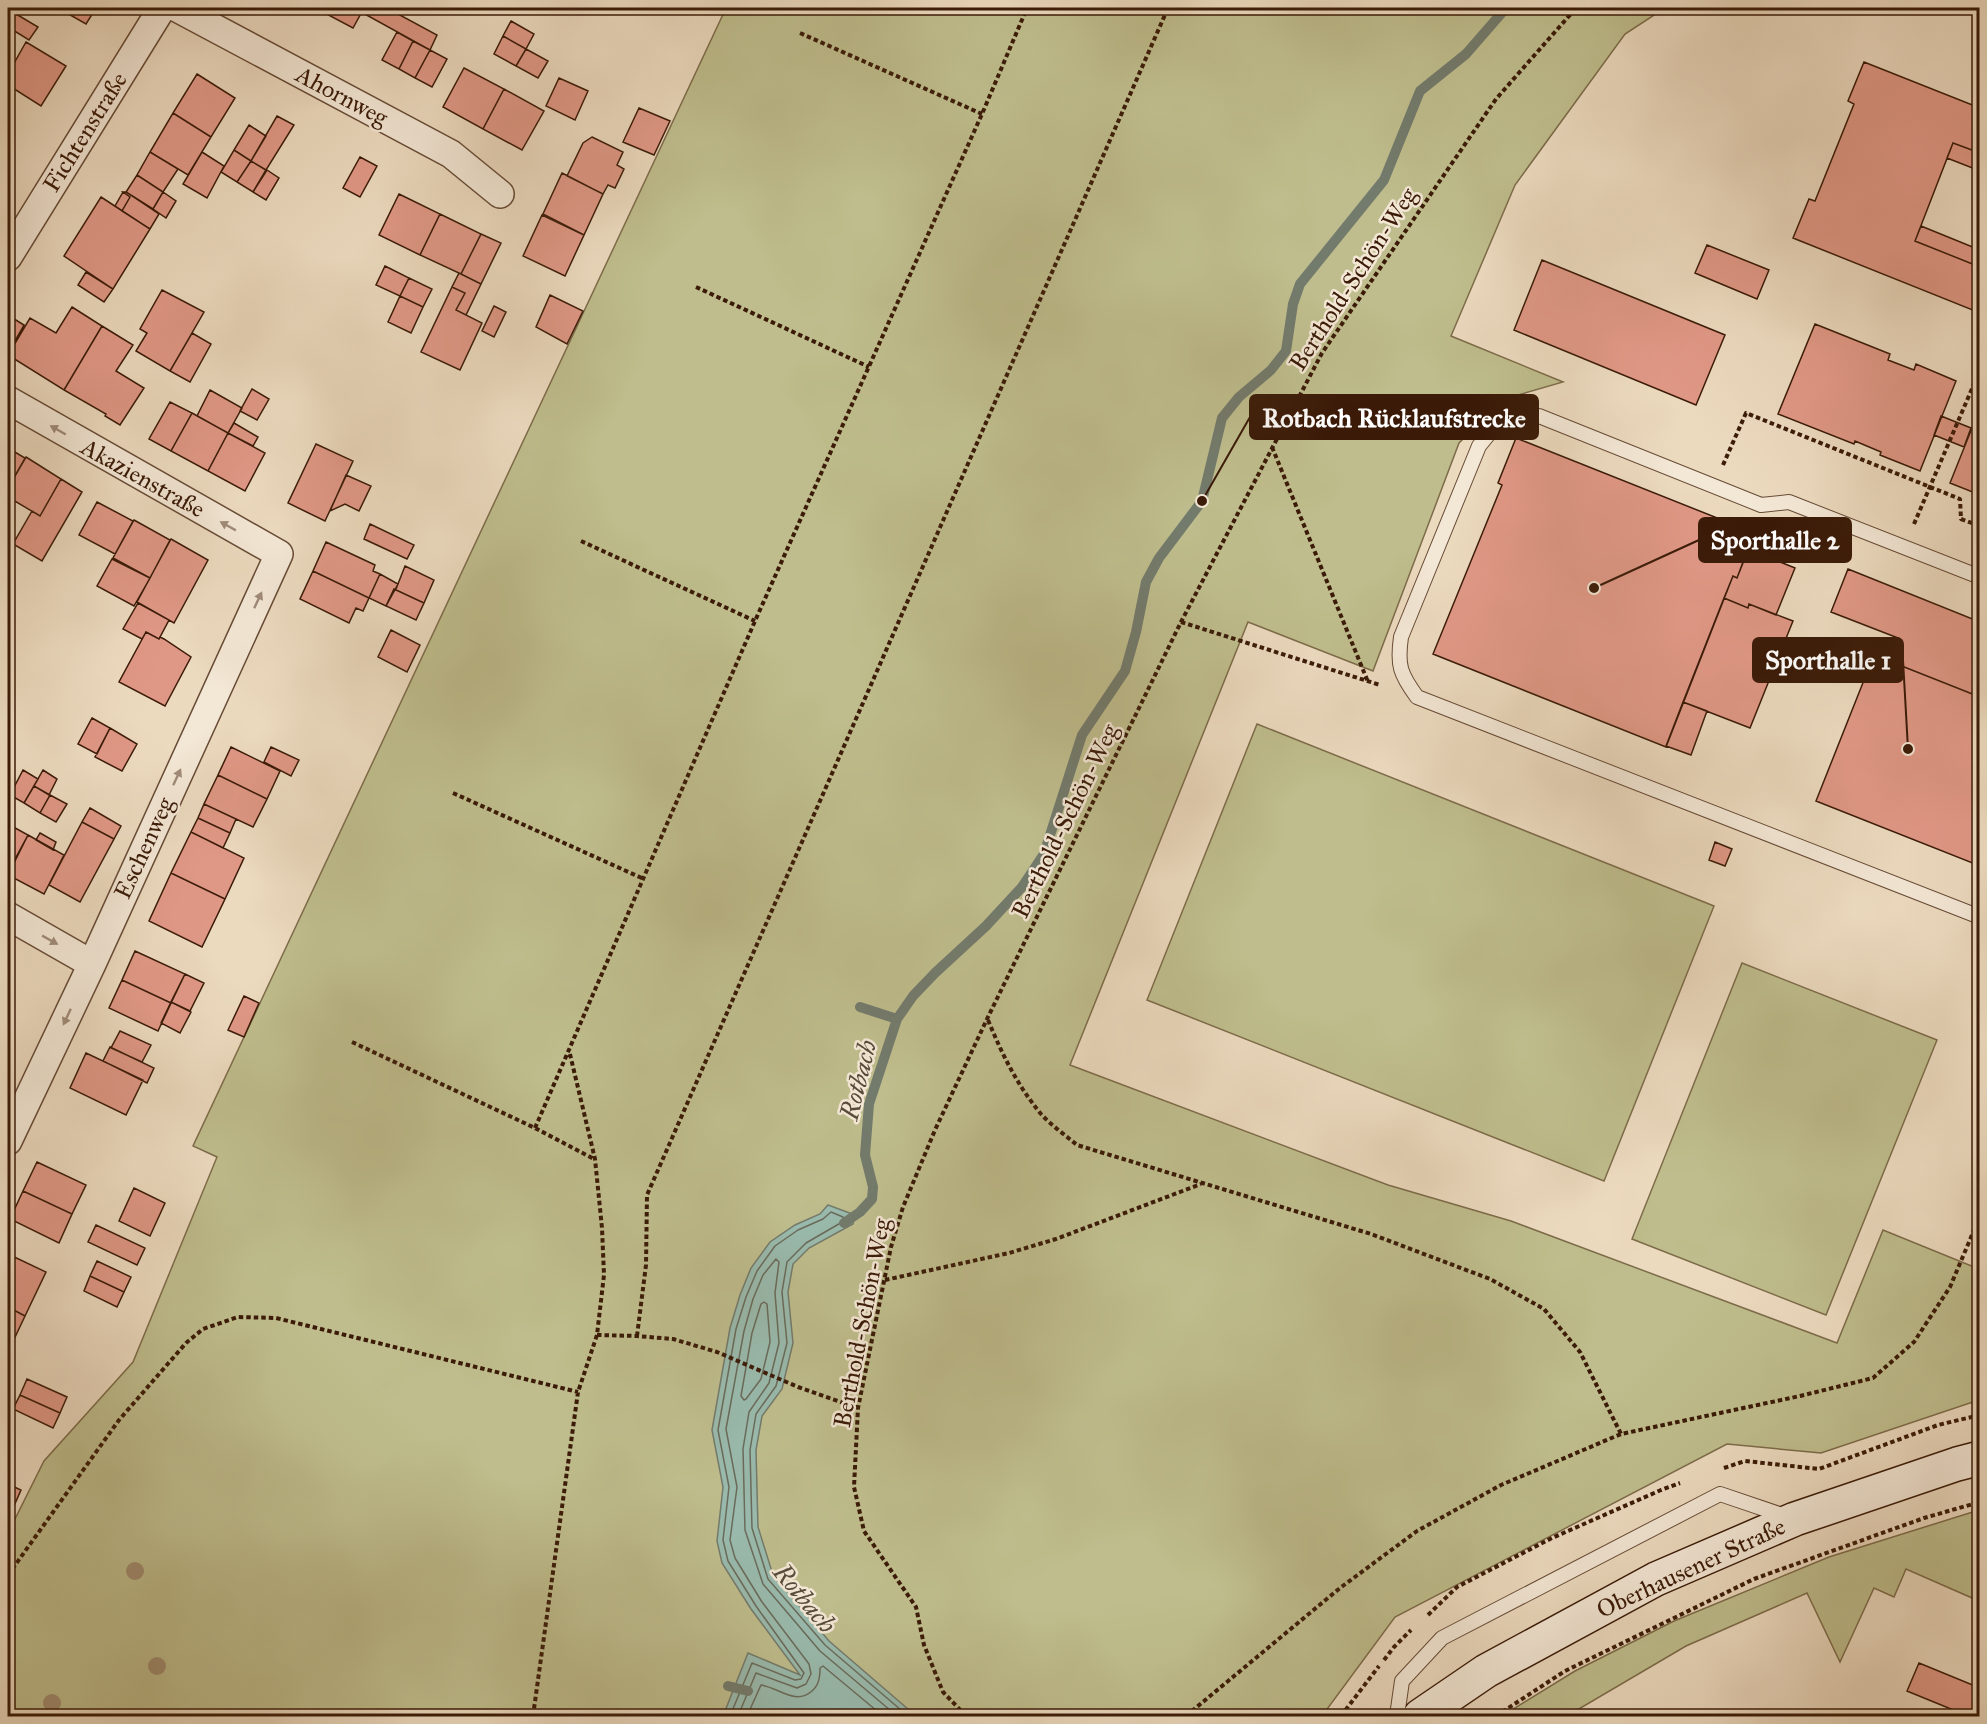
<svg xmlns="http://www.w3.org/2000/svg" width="1987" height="1724" font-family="'IM FELL Great Primer',serif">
<rect width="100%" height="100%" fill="#ecdabf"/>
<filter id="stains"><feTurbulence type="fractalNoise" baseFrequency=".00333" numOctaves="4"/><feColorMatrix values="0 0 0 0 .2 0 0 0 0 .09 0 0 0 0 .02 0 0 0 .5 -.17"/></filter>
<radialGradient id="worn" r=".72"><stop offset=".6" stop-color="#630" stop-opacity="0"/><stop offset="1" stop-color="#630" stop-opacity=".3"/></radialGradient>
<!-- green -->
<path fill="#bfbd8d" stroke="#7d6c4a" stroke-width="1.5" d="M726 8H1665L1625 34 1515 185 1451 336 1563 382 1504 399 1459 443 1373 671 1248 622 1070 1065 1388 1185 1511 1221 1837 1343 1883 1230 1979 1269V1400L1821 1453 1727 1444 1395 1617 1322 1716H8V1533L44 1461 133 1362 217 1157 193 1146Z
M1257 724 1714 906 1604 1181 1147 1000Z
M1742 963 1937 1040 1826 1315 1632 1239Z
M1979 1510V1601L1906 1569 1894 1597 1874 1588 1840 1662 1807 1593 1686 1646 1567 1716H1502L1575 1671 1674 1621 1829 1557Z"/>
<!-- water -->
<path fill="#99bbae" stroke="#737b6c" stroke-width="1.5" d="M828 1205 855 1215 853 1224 809 1248 793 1264 788 1292 793 1343 782 1389 762 1416 756 1450 758 1527 773 1575 829 1641 916 1716H723L748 1653 800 1675 751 1609 722 1563 717 1541 723 1487 712 1430 730 1328 740 1295 751 1268 770 1242 795 1225 820 1214Z"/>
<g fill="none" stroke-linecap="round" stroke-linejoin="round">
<!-- shore -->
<path stroke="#6a6b5b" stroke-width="1.5" d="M764 1302 767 1304 770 1342 761 1379 746 1399 744 1400 741 1396 752 1333 761 1304Z
M730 1716 752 1663 795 1680 801 1679 804 1673 756 1606 728 1561 723 1540 729 1487 718 1430 736 1329 746 1297 757 1271 775 1246 798 1230 823 1219 831 1212 843 1217 844 1221 806 1243 787 1262 782 1292 787 1343 776 1386 756 1414 750 1450 752 1528 768 1579 825 1645 908 1716
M738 1716 756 1673 797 1688 806 1684 811 1674 809 1664 762 1602 735 1558 730 1540 737 1487 726 1429 744 1331 753 1299 763 1275 776 1259 779 1262 775 1293 779 1343 769 1383 749 1412 743 1449 745 1530 763 1584 820 1651 897 1716
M747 1716 761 1685C778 1687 795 1706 812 1691 819 1685 820 1677 820 1668L823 1666 883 1716"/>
<!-- stream -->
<path stroke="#737b6c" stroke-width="10" d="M860 1007 897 1019
M844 1223 860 1212 872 1199 873 1187 865 1155 869 1104 897 1019 913 996 935 973 986 926 1022 887 1044 854 1082 735 1125 671 1136 632 1146 582 1159 558 1202 501 1222 418 1239 397 1271 370 1286 351 1293 304 1300 284 1384 180 1420 91 1466 54 1506 8
M728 1686 748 1691"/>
</g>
<!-- building -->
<path fill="#e09886" stroke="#3b1b08" stroke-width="1.5" d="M68 8H98H96L86 24 65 12Z
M320 8H364L353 28 319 10Z
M364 8H387L437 35 430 50 361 12Z
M11 11 38 27 29 40 8 27V16Z
M511 21 534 34 526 49 503 36Z
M397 32 413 41 399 69 382 60Z
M503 36 526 49 516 66 494 54Z
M413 41 430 50 415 78 399 69Z
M26 42 66 66 41 106 8 85V74Z
M526 49 548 61 538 78 516 66Z
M430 50 447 59 432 87 415 78Z
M1864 62 1980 108V153L1953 143 1915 241 1980 267V313L1793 238 1809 199 1815 201 1854 104 1848 101Z
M464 68 504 89 483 129 443 107Z
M197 74 235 98 211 137 173 113Z
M559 78 588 91 575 120 546 106Z
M504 89 544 111 522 150 483 129Z
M639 108 670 121 654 155 623 142Z
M173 113 211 137 188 175 150 152Z
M277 116 294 125 266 170 251 161Z
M249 125 266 136 251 161 234 150Z
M592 137 623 152 617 165 624 169 615 188 608 185 603 194 567 176 583 143Z
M1953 143 1980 153V171L1947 158Z
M234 150 251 161 237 182 221 172Z
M150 152 178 169 163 192 137 175Z
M202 152 224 166 207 198 183 184Z
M360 157 377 166 360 197 343 188Z
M251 161 266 170 253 192 237 182Z
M267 170 279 178 266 200 253 192Z
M562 173 603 194 584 235 543 214Z
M137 175 163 192 153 209 126 192Z
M123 192 130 197 122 211 115 206Z
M123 192H126L159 214 150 229 122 211 130 197Z
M163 192 176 201 166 218 153 209Z
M399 194 440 214 420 255 379 235Z
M101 197 150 229 113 289 64 256Z
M440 214 481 234 461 274 420 255Z
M542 215 584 235 565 276 523 256Z
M1921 226 1980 250V267L1915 241Z
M481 234 501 243 481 284 461 274Z
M1707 245 1769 270 1757 299 1695 273Z
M1542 260 1725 335 1696 405 1514 330Z
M385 266 409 278 400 296 376 285Z
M86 272 113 289 104 302 78 285Z
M459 273 481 284 466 315 456 310 465 293 452 287Z
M409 278 432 289 423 307 400 296Z
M452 287 465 293 456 310 482 323 460 370 421 352Z
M162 290 204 312 170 371 136 351 147 333 140 329Z
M550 295 583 311 567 344 536 327Z
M400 296 423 307 411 333 388 322Z
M494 306 506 312 494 337 482 331Z
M72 307 102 326 64 390 8 355 30 318 56 333Z
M11 317 24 325 8 353V323Z
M1815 324 1890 354 1888 360 1914 370 1916 364 1956 381 1920 471 1880 455 1881 452 1855 441 1854 444 1778 414Z
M102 326 133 345 116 371 144 388 120 425 105 416 106 414 64 390Z
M192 333 211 344 190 382 170 371Z
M252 389 269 399 257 420 240 411Z
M210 390 242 408 228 433 197 416Z
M170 402 192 413 171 451 149 439Z
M1980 408V495L1950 483Z
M192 413 228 433 208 471 171 451Z
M1941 416 1971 428 1964 447 1934 435Z
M234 423 258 437 253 446 228 433Z
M228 433 265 453 245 491 208 471Z
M1516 438 1755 533 1737 578 1733 576 1666 747 1433 654 1502 485 1498 483Z
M316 444 353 461 325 521 288 503Z
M8 448 25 458 8 488Z
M26 457 61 479 40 516 8 497V488Z
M346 475 371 486 359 511 345 504 330 511Z
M61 479 82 492 42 561 13 544 32 511 40 516Z
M97 502 133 521 115 554 79 535Z
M134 520 170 540 150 578 113 558Z
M370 524 414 545 407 559 364 539Z
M171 539 208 560 174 623 137 602Z
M326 542 375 565 373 571 380 574 369 598 313 571Z
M1748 549 1795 568 1776 615 1749 604 1748 608 1724 598 1733 576 1737 578Z
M112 559 150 578 134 606 97 586Z
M405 566 434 580 424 603 394 589H396Z
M1848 569 1980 622V697L1889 661 1898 638 1831 612Z
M313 571 369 598 363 611 356 608 349 623 300 599Z
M380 574 398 584 386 606 369 598Z
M394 589 424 603 416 620 386 606Z
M1724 598 1748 608 1749 604 1793 621 1750 728 1683 702Z
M138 603 169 620 159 639 146 632 142 639 123 629Z
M391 630 420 645 407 672 378 657Z
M146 632 159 639 160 637 164 639 191 657 165 706 119 682Z
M1874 655 1980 697V866L1816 801Z
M1683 702 1707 711 1691 755 1666 746Z
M92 718 110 728 97 754 78 744Z
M110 728 137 744 122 771 95 757Z
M231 747 280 771 267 799 218 775Z
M271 747 299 760 291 776 264 762Z
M23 770 38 779 24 803 10 795Z
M43 770 57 779 49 795 34 786Z
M218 775 267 799 253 827 204 804Z
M34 786 50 795 40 813 24 803Z
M50 795 67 804 56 822 40 813Z
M204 804 236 819 230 833 198 818Z
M90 808 121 826 114 839 82 822Z
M198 818 230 833 223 848 191 832Z
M82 822 114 839 80 902 49 885Z
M8 824 28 835 8 872Z
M191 832 244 858 225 899 171 873Z
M40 833 56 842 53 850 36 840Z
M28 835 64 855 44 894 8 875Z
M1715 842 1732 849 1725 866 1709 860Z
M171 873 225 899 202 947 149 921Z
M135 951 185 974 171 1003 122 980Z
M185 974 204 983 190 1011 171 1002Z
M122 980 171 1003 158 1031 109 1008Z
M244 996 259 1003 244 1037 228 1030Z
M171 1002 191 1012 180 1033 161 1023Z
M120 1031 151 1045 142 1062 111 1048Z
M110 1047 154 1068 147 1083 103 1061Z
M86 1053 143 1080 126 1115 70 1088Z
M37 1162 86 1185 72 1214 23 1191Z
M134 1188 165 1203 150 1236 119 1221Z
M23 1191 72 1214 59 1243 10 1219Z
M96 1225 145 1248 137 1265 88 1242Z
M8 1254 46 1272 25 1316 8 1307Z
M97 1261 131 1277 124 1292 90 1276Z
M90 1276 124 1292 117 1307 84 1291Z
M8 1307 25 1316 8 1352Z
M27 1379 67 1397 60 1413 20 1395Z
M20 1395 60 1413 53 1428 13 1409Z
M8 1484 21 1490 13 1508 8 1506Z
M1919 1663 1980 1688V1716H1968L1907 1691Z"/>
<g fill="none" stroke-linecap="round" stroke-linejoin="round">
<defs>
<path id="service" d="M1980 577 1789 502 1761 505 1539 416 1517 417 1496 425 1479 446 1401 637C1397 665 1400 674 1417 697L1980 917
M1397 1716 1402 1681 1442 1638 1720 1494 1788 1517"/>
<path id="minor" d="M177 8 451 154 500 194
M8 257 162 8
M8 400 279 554 92 964 8 1141
M8 916 92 964"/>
<path id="secondary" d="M1420 1716 1486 1671 1656 1579 1795 1519 1957 1464 1980 1458"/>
</defs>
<!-- service casing -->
<use href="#service" stroke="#674b36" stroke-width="16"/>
<!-- minor casing -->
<use href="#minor" stroke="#674b36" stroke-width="30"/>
<!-- secondary casing -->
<use href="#secondary" stroke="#3b1b08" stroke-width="36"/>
<!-- path -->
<path stroke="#3b1b08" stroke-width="4" stroke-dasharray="4.5 3" stroke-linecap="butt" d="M800 33 982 114
M696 287 869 367
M1272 447 1368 682
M1723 465 1746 413 1960 499 1961 519 1980 526
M1914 524 1980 370
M581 541 755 621
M1181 622 1380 685
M453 793 644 879
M988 1020C1002 1054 1017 1085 1041 1114 1051 1125 1065 1135 1077 1145L1371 1234 1490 1279 1544 1309 1580 1352 1621 1434
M352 1042 535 1128 594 1159
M535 1128 755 621 982 114 1027 8
M885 1280 1009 1253 1056 1239 1201 1184
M597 1335 637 1336 673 1339 717 1352 798 1387 858 1408
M637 1336 646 1265 647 1195 1168 8
M1724 1468 1745 1461 1819 1469 1938 1425 1980 1415
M8 1575 119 1420 186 1343 203 1329 238 1317 276 1318 578 1392
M1428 1615 1457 1587 1552 1538 1661 1490 1680 1483
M1384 1660 1394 1647 1411 1630
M533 1716 578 1392 597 1335 604 1275 602 1228 595 1159 569 1050
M966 1716 943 1692 924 1645 916 1607 864 1531 854 1487 858 1408 891 1247 903 1207 935 1130 987 1019 1181 622 1322 353 1496 99 1576 8
M1186 1716 1340 1588 1417 1531 1501 1485 1621 1434 1800 1396 1873 1378 1914 1342 1950 1287 1980 1216
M1341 1716 1379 1666
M1496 1716 1565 1671 1754 1579 1924 1518 1980 1502"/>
<!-- service -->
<use href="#service" stroke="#f3e7d5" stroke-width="14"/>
<!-- minor -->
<use href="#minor" stroke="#f3e7d5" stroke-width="27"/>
<!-- secondary -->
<use href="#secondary" stroke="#f3e7d5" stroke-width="33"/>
</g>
<!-- trees -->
<g fill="#a18c70">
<circle cx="135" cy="1571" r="9"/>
<circle cx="157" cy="1666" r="9"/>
<circle cx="52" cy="1703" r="9"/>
</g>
<!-- one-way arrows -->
<defs><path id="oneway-solid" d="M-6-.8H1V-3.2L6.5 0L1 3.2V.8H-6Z" transform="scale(1.5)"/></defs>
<g fill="#a08b79">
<use href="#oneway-solid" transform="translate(58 430) rotate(-150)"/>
<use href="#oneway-solid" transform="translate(228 526) rotate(-151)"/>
<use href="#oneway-solid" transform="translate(258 600) rotate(-65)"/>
<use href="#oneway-solid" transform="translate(177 777) rotate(-65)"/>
<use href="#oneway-solid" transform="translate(50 940) rotate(29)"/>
<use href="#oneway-solid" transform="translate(67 1017) rotate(115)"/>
</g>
<g text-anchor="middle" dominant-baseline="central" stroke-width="5" stroke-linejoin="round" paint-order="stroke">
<!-- street labels -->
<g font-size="24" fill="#3b1b08" stroke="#f3e7d5">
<text transform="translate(342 96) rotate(28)">Ahornweg</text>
<text transform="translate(85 132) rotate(-58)">Fichtenstraße</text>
<text transform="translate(1353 279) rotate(-57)">Berthold-Schön-Weg</text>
<text transform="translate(143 478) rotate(29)">Akazienstraße</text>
<text transform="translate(1065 821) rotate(-64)">Berthold-Schön-Weg</text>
<text transform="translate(144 848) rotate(-65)">Eschenweg</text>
<text transform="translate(862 1323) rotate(-79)">Berthold-Schön-Weg</text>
<text transform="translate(1691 1568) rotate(-25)">Oberhausener Straße</text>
</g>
<!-- water labels -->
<g font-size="26" font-style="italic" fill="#574b3a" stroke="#f3e7d5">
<text transform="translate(858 1080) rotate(-76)">Rotbach</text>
<text transform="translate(805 1598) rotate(50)">Rotbach</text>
</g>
</g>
<!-- callouts -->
<path fill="none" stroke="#3b1b08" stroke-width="2" d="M1202 501L1250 417M1594 588L1699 540M1908 749L1903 660"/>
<g fill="#3b1b08" stroke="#f3e7d5" stroke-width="2">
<circle cx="1202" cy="501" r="6"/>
<circle cx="1594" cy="588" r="6"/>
<circle cx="1908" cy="749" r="6"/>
</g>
<g fill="#3b1b08" stroke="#3b1b08" stroke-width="2">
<rect x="1250" y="395" width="288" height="44" rx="6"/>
<rect x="1699" y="518" width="152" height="44" rx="6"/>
<rect x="1753" y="638" width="150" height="44" rx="6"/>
</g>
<g font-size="26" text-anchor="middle" font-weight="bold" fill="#fff">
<text x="1394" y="427">Rotbach Rücklaufstrecke</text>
<text x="1775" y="549">Sporthalle 2</text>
<text x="1828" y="669">Sporthalle 1</text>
</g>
<!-- margin -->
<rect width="1987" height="1724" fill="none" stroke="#ecdabf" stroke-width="30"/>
<rect x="9" y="9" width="1969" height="1706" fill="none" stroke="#3b1b08" stroke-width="3"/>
<rect x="15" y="15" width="1957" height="1694" fill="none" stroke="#3b1b08" stroke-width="1.5"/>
<rect width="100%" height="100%" filter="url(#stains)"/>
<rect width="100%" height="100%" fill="url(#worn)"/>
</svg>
